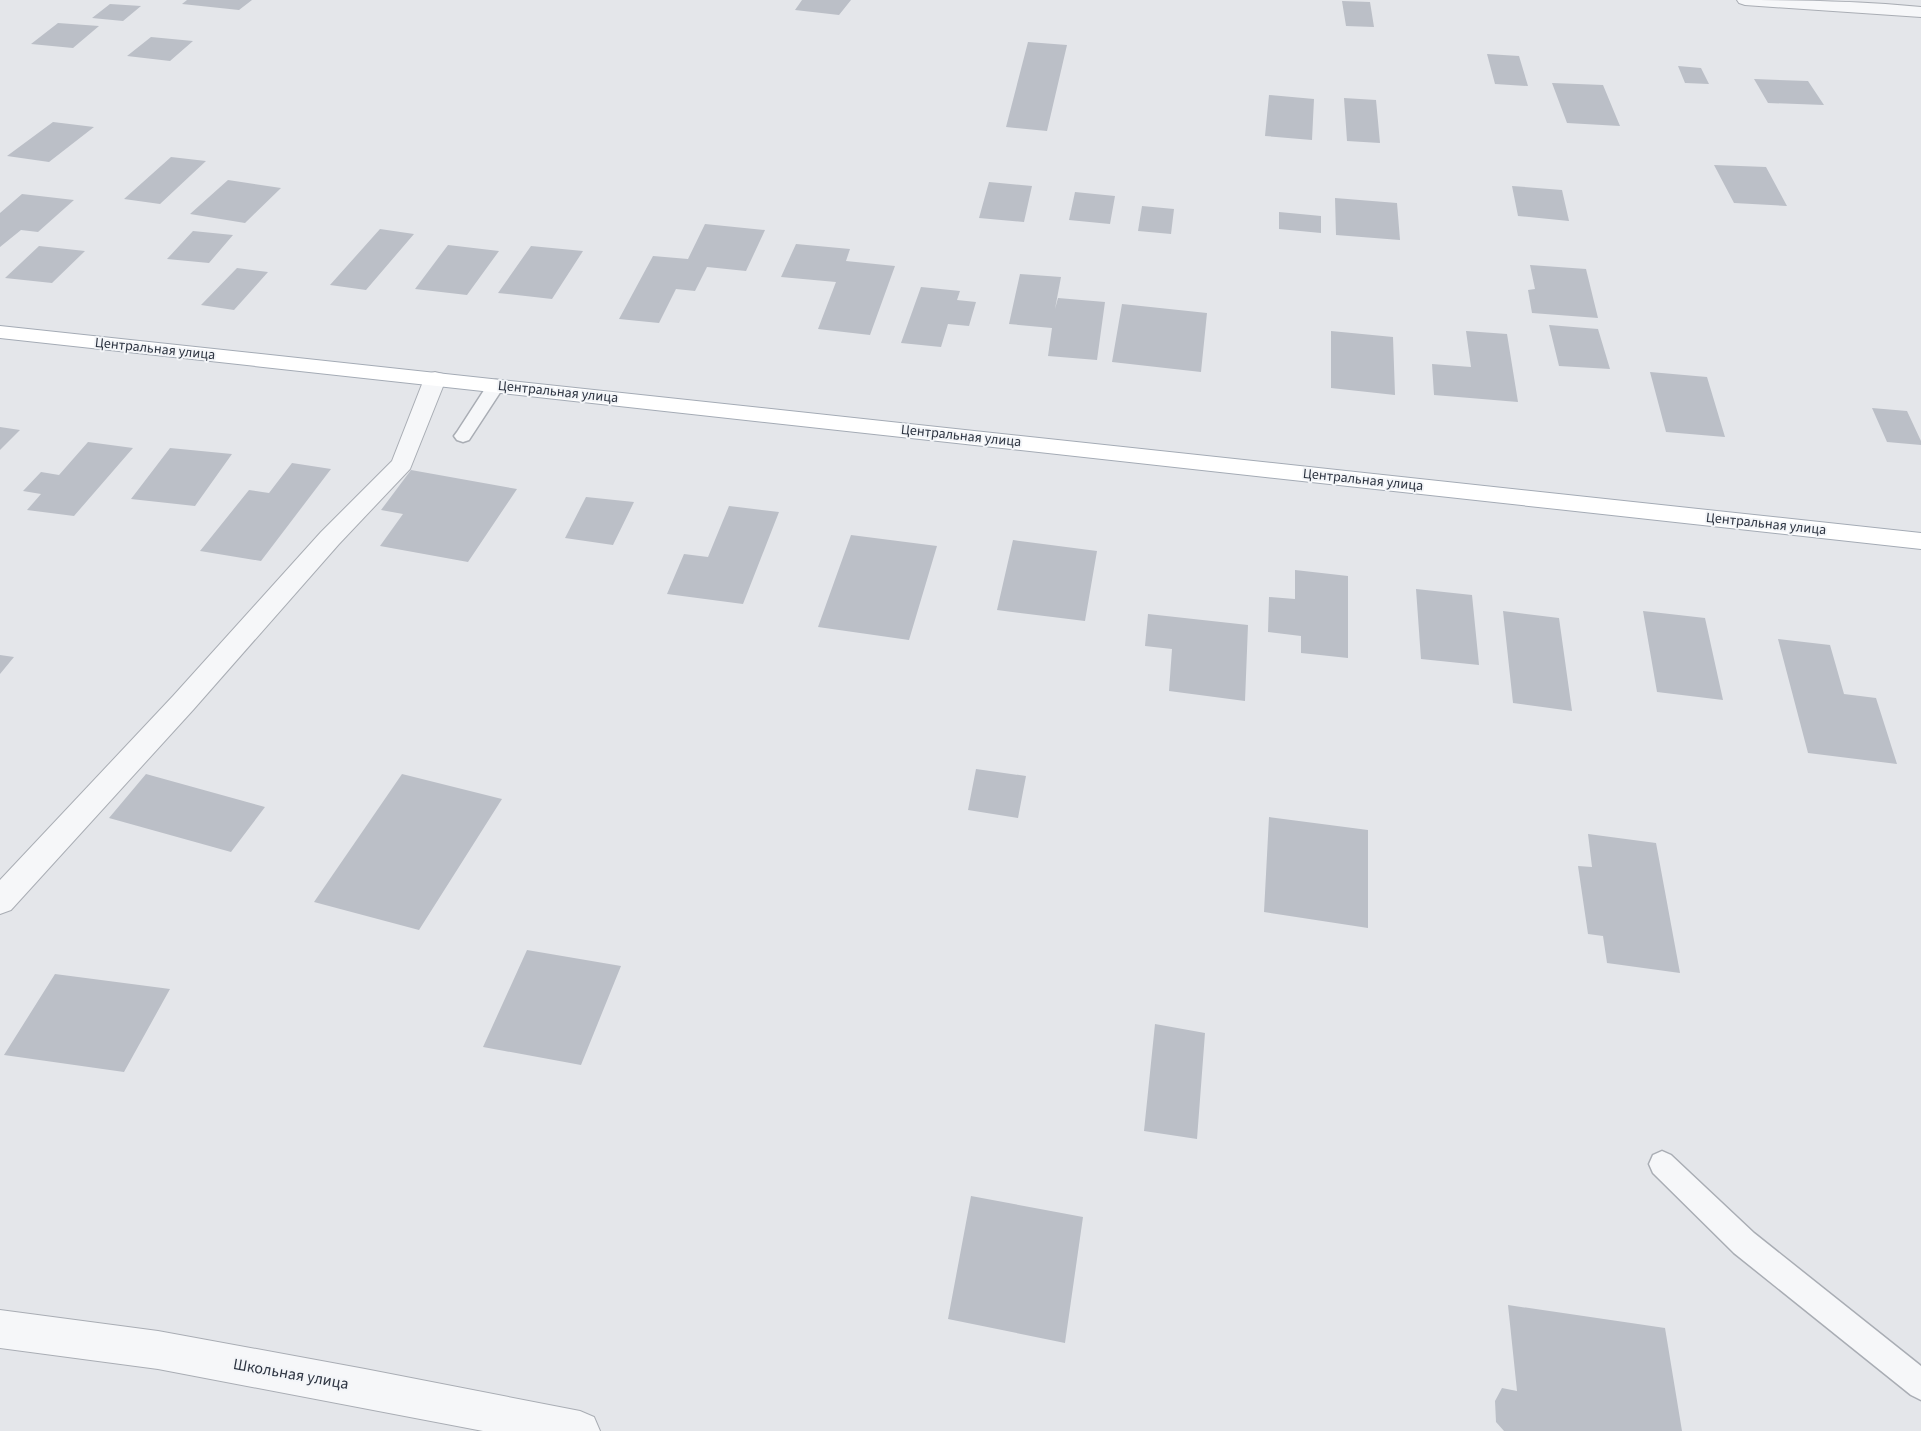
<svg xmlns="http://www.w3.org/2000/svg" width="1921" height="1431" font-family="'Source Sans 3',sans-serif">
<rect width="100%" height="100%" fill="#e4e6ea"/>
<!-- building -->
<path fill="#bbbfc7" d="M187 0H252L239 10 182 4Z
M802 0H851L839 15 795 10Z
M1342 1 1370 2 1374 27 1346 26Z
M110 4 141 6 123 21 92 18Z
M58 23 99 26 73 48 31 44Z
M151 37 193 41 170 61 127 56Z
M1028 42 1067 45 1047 131 1006 127Z
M1487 54 1519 56 1528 86 1495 84Z
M1678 66 1701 68 1709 84 1685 83Z
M1754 79 1808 81 1824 105 1768 103Z
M1552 83 1603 85 1620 126 1567 123Z
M1269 95 1314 99 1312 140 1265 136Z
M1344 98 1376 100 1380 143 1347 141Z
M53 122 94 127 49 162 7 156Z
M171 157 206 161 160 204 124 199Z
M1714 165 1766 167 1787 206 1734 203Z
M228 180 281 188 245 223 190 214Z
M989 182 1032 186 1024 222 979 218Z
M1512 186 1562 190 1569 221 1518 216Z
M1075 192 1115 196 1110 224 1069 220Z
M22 194 74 200 38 232 21 230 0 247V213Z
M1335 198 1397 203 1400 240 1336 235Z
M1142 206 1174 209 1171 234 1138 231Z
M1279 212 1321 216V233L1279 229Z
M705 224 765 230 746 271 707 267 695 291 676 289 659 323 619 319 653 256 688 259Z
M380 229 414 234 366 290 330 285Z
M193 231 233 235 209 263 167 259Z
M796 244 850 249 846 261 895 266 870 335 818 329 836 282 781 277Z
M448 245 499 251 467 295 415 289Z
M39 246 85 251 52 283 5 278Z
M531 246 583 251 552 299 498 293Z
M1530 265 1586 269 1598 318 1532 313 1528 290 1535 289Z
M237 268 268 272 234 310 201 305Z
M1020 274 1061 277 1055 309 1058 298 1105 302 1097 360 1048 356 1052 328 1009 324Z
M921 287 960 291 957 300 976 302 969 326 948 324 941 347 901 343Z
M1122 304 1207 313 1201 372 1112 362Z
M1549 325 1598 329 1610 369 1559 366Z
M1331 331 1393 337 1395 395 1331 388Z
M1466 331 1507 334 1518 402 1434 395 1432 364 1471 367Z
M1650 372 1707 377 1725 437 1666 432Z
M1872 408 1907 411 1921 441V445L1887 442Z
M0 427 20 430 0 450Z
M88 442 133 448 74 516 27 510 41 494 23 491 41 472 59 475Z
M170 448 232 454 195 506 131 499Z
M292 463 331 469 261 561 200 551 249 490 269 493Z
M411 470 517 489 468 562 380 546 403 514 381 510Z
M586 497 634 502 613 545 565 538Z
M729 506 779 512 743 604 667 594 684 554 708 557Z
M851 535 937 546 909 640 818 627Z
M1013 540 1097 551 1085 621 997 610Z
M1295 570 1348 576V658L1301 653V636L1268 632 1269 597 1295 599Z
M1416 589 1472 595 1479 665 1421 659Z
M1503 611 1559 618 1572 711 1513 703Z
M1643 611 1705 618 1723 700 1657 692Z
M1148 614 1248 625 1245 701 1169 691 1172 649 1145 646Z
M1778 639 1830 645 1844 694 1876 698 1897 764 1808 753Z
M0 655 14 657 0 674Z
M976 769 1026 776 1018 818 968 810Z
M146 774 265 807 231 852 109 818Z
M402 774 502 799 419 930 314 902Z
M1269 817 1368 830V928L1264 912Z
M1588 834 1656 843 1680 973 1607 963 1603 936 1588 934 1578 866 1592 867Z
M527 950 621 966 581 1065 483 1047Z
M55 974 170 989 124 1072 4 1055Z
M1155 1024 1205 1033 1197 1139 1144 1131Z
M971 1196 1083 1217 1065 1343 948 1319Z
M1508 1305 1665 1328 1682 1431H1504L1496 1422 1495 1401 1502 1388 1517 1391Z"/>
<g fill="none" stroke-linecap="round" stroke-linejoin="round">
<defs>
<path id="service" d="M496 380 502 381 505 385 469 440 463 442 457 440 454 436 457 432 490 381Z
M1662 1151 1671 1155 1754 1233 1921 1366V1400L1911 1395 1734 1253 1653 1173 1649 1164 1653 1155Z"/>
<path id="minor" d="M1737 0C1799 0 1860 1 1921 7V17L1745 5 1739 3Z
M435 372 443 374 446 379 410 469 339 544 193 710 11 910 0 914V880L173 696 321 532 392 461 424 379 427 374Z
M0 1310 158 1331 365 1369 580 1411 594 1417 600 1431H483L158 1369 0 1348Z"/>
<path id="primary" d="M0 326 1921 533V549L0 338Z"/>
</defs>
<!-- service casing -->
<use href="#service" stroke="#a9adb4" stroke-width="3"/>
<!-- minor casing -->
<use href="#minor" stroke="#a9adb4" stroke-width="2"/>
<!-- primary casing -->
<use href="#primary" stroke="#a4abb5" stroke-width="2"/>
<!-- service -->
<use href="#service" fill="#f6f7f9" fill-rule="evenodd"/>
<!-- minor -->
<use href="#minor" fill="#f6f7f9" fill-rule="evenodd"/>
<!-- primary -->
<use href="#primary" fill="#fff" fill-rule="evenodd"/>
</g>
<g text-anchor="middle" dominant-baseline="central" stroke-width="4" stroke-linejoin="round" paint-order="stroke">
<!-- street labels -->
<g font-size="14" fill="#2d3441" stroke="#f3f5f8">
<text transform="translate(155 349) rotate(6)">Центральная улица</text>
<text transform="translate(558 392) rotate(6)">Центральная улица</text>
<text transform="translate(961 436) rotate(6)">Центральная улица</text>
<text transform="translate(1363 480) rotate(6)">Центральная улица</text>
<text transform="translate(1766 524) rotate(6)">Центральная улица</text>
</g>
<!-- near-street labels -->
<g font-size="16" fill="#2d3441" stroke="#f3f5f8">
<text transform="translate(291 1374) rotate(10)">Школьная улица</text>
</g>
</g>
</svg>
